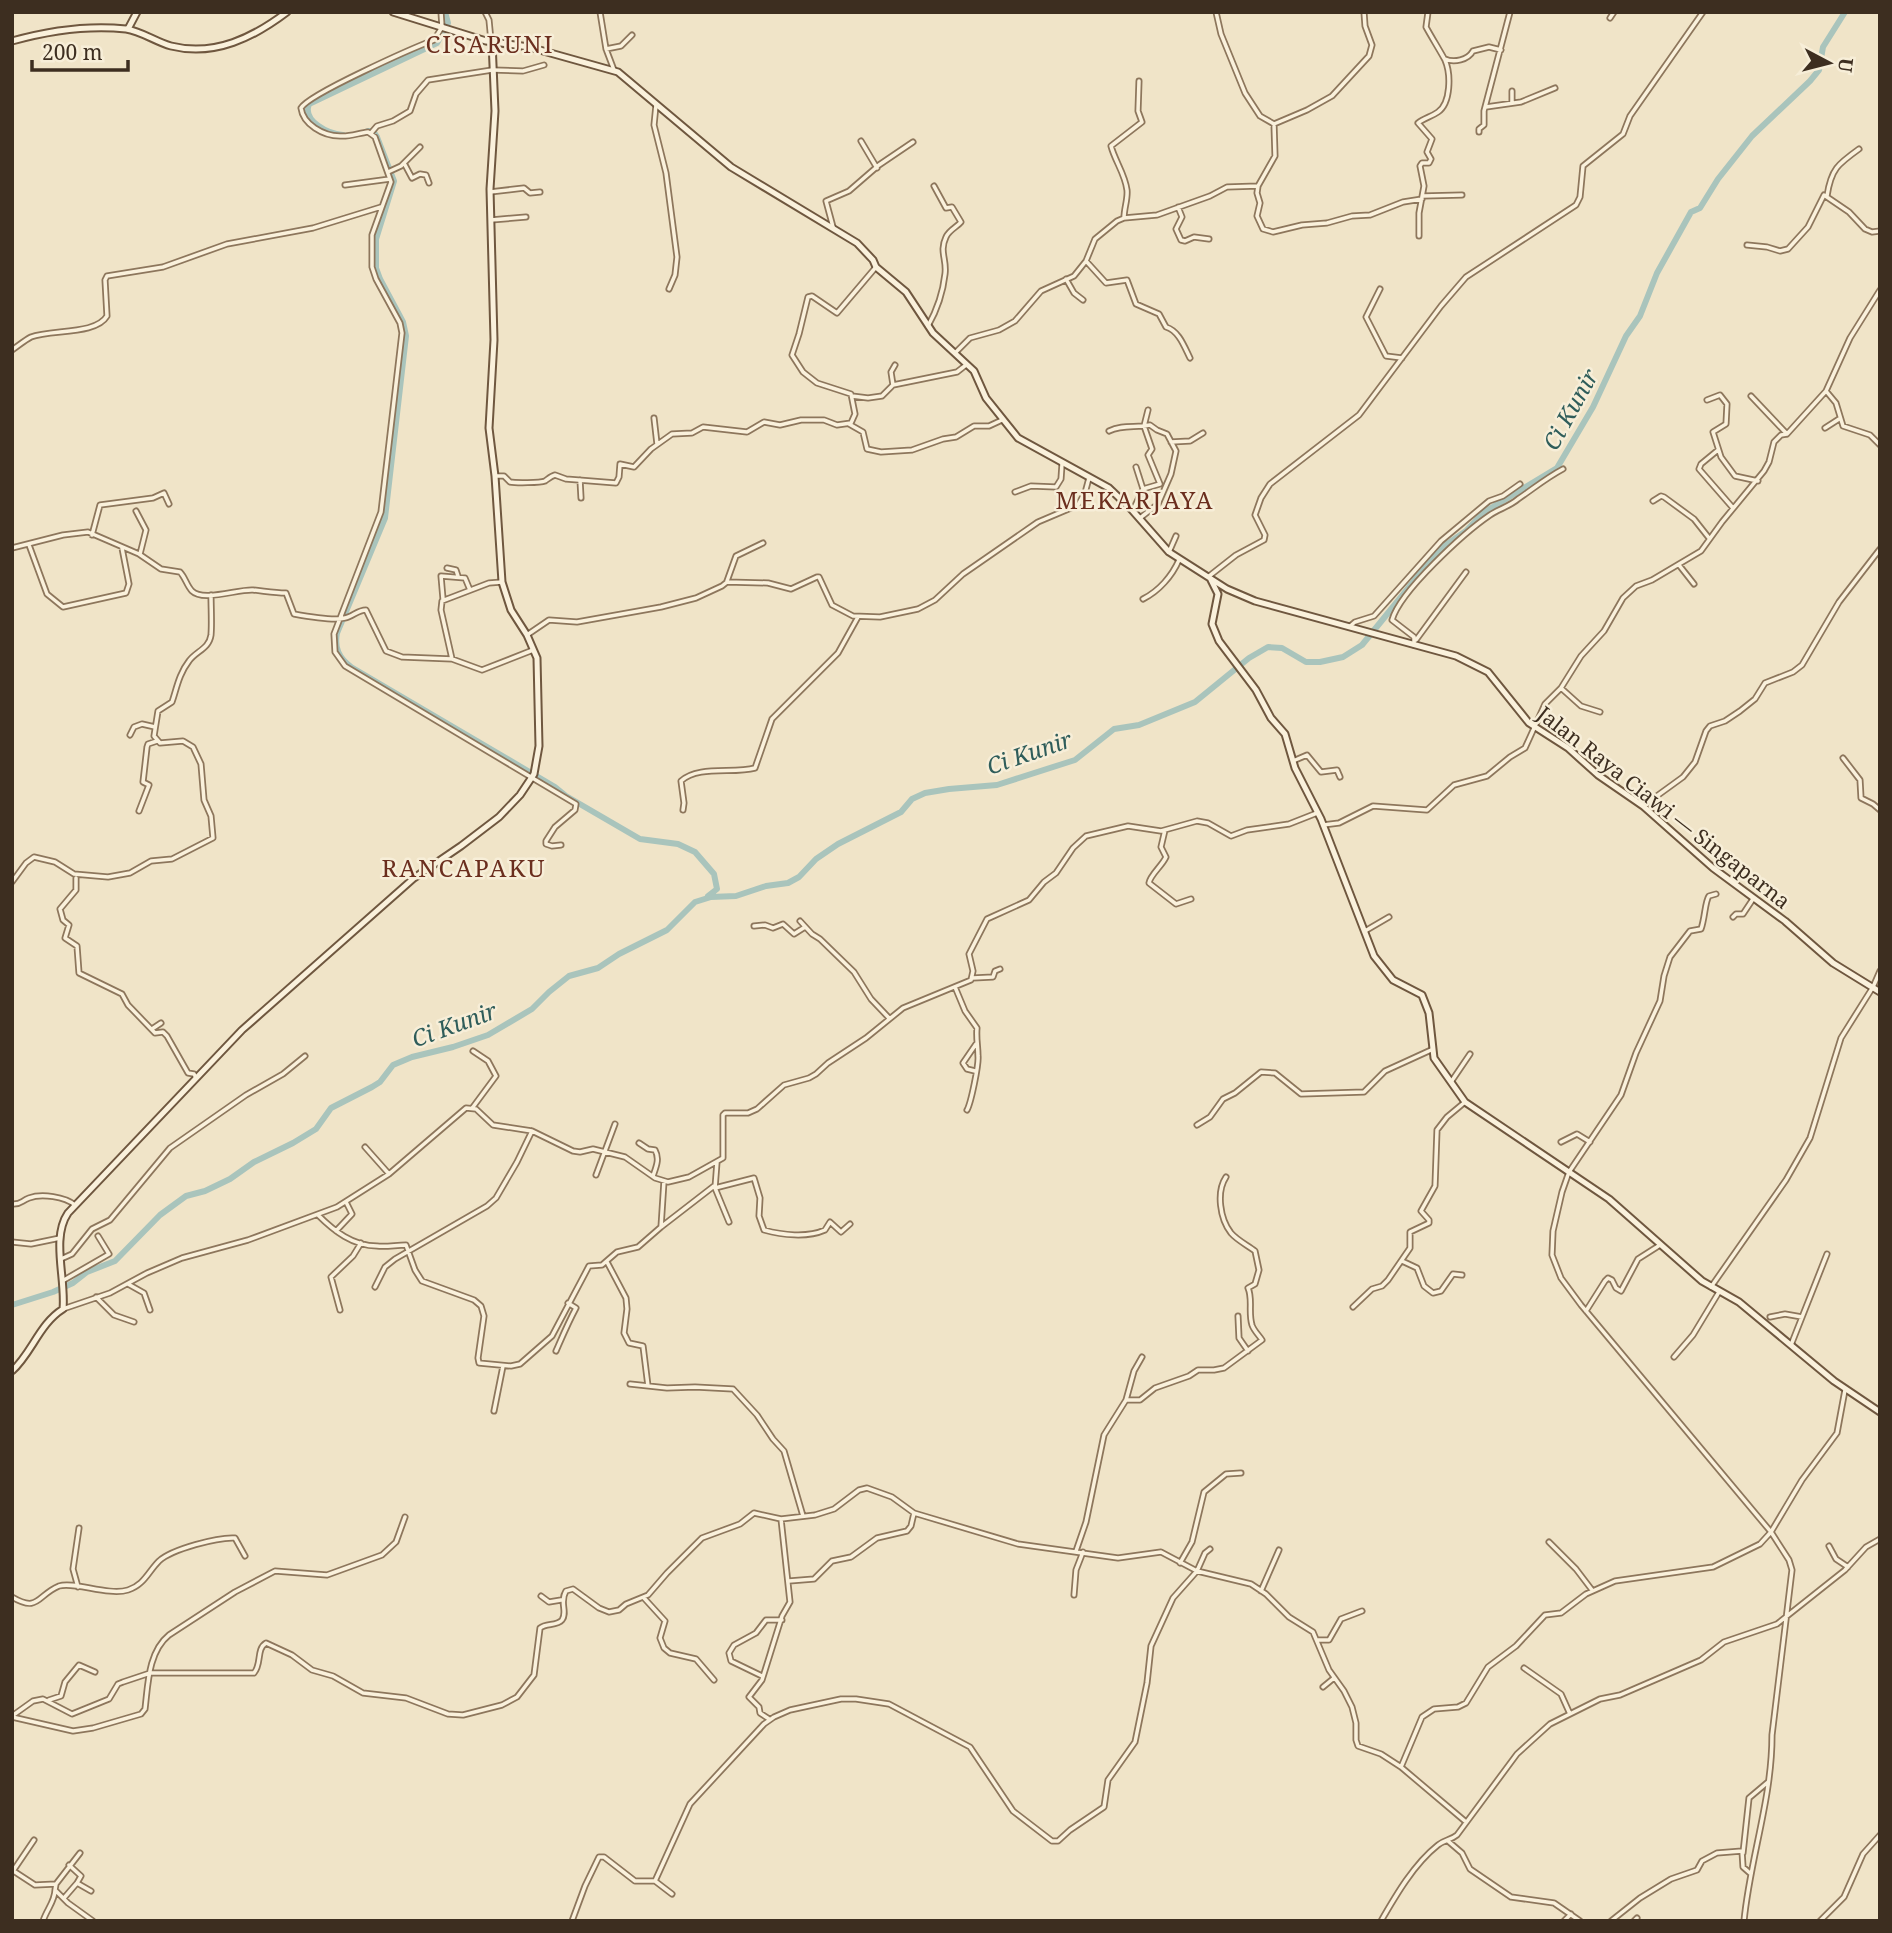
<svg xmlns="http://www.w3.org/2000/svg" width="1892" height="1933" font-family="'Noto Serif',serif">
<rect width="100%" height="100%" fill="#f0e4c8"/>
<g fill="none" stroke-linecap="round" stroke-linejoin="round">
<!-- river -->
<path stroke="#a9c4bc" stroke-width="6" d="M368 131H373L377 137 394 181 376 239V268L380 279 403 322 406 336 385 518 337 633C334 648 339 658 351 667L555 787 566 796 640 839 678 844 695 852 714 874 717 889 708 896
M343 135C328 134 302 121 309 104L437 43 448 23 445 12
M12 1305 53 1292 73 1283 87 1272 115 1261 160 1215 186 1196 205 1191 230 1179 254 1162 293 1143 316 1129 331 1108 372 1087 380 1082 393 1065 412 1057 453 1047 488 1035 532 1009 549 992 569 976 598 968 619 954 667 930 695 902 711 897 736 896 766 886 788 883 799 877 816 859 838 844 901 812 912 799 925 793 949 789 997 785 1075 760 1114 729 1139 725 1195 702 1249 658 1268 647 1282 648 1306 662H1320L1343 657 1362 645 1440 549 1466 531 1483 513 1557 468 1593 407 1626 336 1640 316 1657 273 1686 221 1691 212 1700 208 1718 179 1752 136 1810 81 1819 70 1823 47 1845 12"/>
<defs>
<path id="street" d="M441 12 442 27 434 40C413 48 309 94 301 108 303 124 323 136 340 136 349 137 359 133 368 132L375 137 391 182 372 235V267L376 279 400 323 402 333 381 512 334 634 335 652 345 666 576 804 575 810 555 827 546 841V844L552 846 561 845
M485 12 489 20 491 41
M600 12 606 49 614 70
M1216 12 1221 34 1245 93 1260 116 1274 124
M1610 18 1614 12
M606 49 621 46 632 35
M1445 59C1454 63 1468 60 1473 51L1489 47 1501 50
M493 70 523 71 544 65
M1512 103V91
M656 105 654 125 666 173 677 257 675 275 669 289
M1486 107 1521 102 1555 88
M1479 132V129L1484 125V111L1510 12
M371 133 377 126 393 121 410 111 416 94 428 80 492 70
M861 141 877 168
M404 163 412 178 420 174 426 175 429 183
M388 172 401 166 420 147
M345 185 390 179
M1258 186 1257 193 1260 203 1257 216 1263 229 1273 232 1302 225 1327 223 1352 216 1370 215 1403 202 1422 199
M490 192 524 188 530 193 540 192
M1423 196 1462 195
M1827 196C1831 169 1838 164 1859 149
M1178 207 1182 217 1176 229 1181 240 1185 241 1194 237 1209 239
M1124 218C1124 208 1128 199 1127 190 1125 174 1115 161 1111 146L1142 122 1138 111 1139 81
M491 220 526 217
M833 227 826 201 849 191 879 165 913 142
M1419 236V213L1424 186 1420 166 1422 163H1429L1431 159 1427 152 1432 139 1418 123C1424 118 1431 117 1438 112 1451 103 1451 74 1445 60 1439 49 1432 38 1426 27L1428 12
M1747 245 1767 247 1780 251 1788 249 1808 227 1824 195 1849 212 1865 229 1872 232 1880 231
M1086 261 1106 283 1127 280 1136 304 1159 314 1166 327C1179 331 1184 346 1190 358
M1066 279 1074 293 1083 300
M1380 289 1366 317 1386 356 1402 358
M928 326C937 310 943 292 945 274 947 259 939 252 946 237 949 230 957 227 961 222L952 207 946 208 934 186
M12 350C18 346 25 340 31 337 51 329 96 335 107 316L105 280 107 276 163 267 227 244 313 228 381 207
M955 353 970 338 999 330 1015 321 1041 291 1074 276 1086 261 1095 239 1117 221 1124 218 1157 215 1210 196 1227 187 1258 186 1275 156 1274 124 1307 110 1332 96 1369 56 1372 45 1365 26 1364 12
M893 385 891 372 895 365
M1826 391 1836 403 1843 426 1870 435 1880 445
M852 396 868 398 882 396 893 385 957 372 966 365
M1751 396 1787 434
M1707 400 1720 395 1727 404 1726 424 1713 432 1721 457 1735 476 1758 481
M654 418 657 444
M849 424 863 432 867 449 881 452 912 450 943 439 956 437 974 426H989L1002 420
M1825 428 1839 419
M1109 431C1123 424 1135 428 1150 425L1157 430 1167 434 1176 451 1171 474 1158 504 1140 518
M1171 442 1190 441 1203 433
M1718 450 1701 464 1699 469 1733 508
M495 476H504L510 482C515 483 540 483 545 481 548 479 551 476 555 475L566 479 616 483 619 477 620 464 634 467 651 449 672 434 692 433 703 427 747 432 764 422 780 425 801 420H824L837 425 851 423 855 414 851 394 817 383 803 372 792 355 799 334 808 297 812 296 837 313 876 267
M580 480 581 498
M1143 489 1160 484 1148 455 1152 449 1144 426 1148 410
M1015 492 1031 486 1056 487 1061 479 1062 464
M1653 501 1661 496 1664 497 1694 519 1709 538
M1133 510 1143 489 1136 467
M136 511 146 530 140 554
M92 535 100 505 153 498 164 493 169 504
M29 545 47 594 63 607 126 593 129 584 122 548
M12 548 63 535 88 532 139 554 161 569 180 572C185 577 187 586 192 591 203 602 238 589 253 590 264 591 274 593 286 593L294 614C305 616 335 621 345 618 353 617 357 610 366 610L386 651 402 657 452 659 482 670 533 650
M1169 552 1176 536
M1679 565 1694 584
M447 568 456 570 458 576
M1208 577 1236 555 1264 540 1265 535 1255 515 1261 498 1270 484 1359 415 1441 306 1466 277 1576 205 1580 197 1583 166 1623 134 1630 116 1703 12
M727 581 736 556 763 543
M443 599 441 576 465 578 470 590
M1143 599C1159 591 1172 576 1179 560
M1349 627 1355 622 1374 616 1441 541 1489 501 1503 496 1520 484
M527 635 549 620 577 622 661 607 696 598 722 586 727 582 768 583 791 589 817 577H819L832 605 853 616 880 617 918 609 935 600 963 574 1038 522 1078 505 1085 493 1089 478
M1416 640 1466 572
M1414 645V637L1392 620C1400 591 1465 532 1490 515 1499 509 1510 506 1518 499 1533 489 1546 478 1563 469
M452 659 441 610 442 601 489 583 502 582
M1561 688 1581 706 1600 712
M130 735 134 727 142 724 155 727
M1843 758 1860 780 1861 798 1873 804 1880 810
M1293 761 1307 755 1321 772 1337 770 1340 777
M1643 806 1683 777 1695 762 1706 731 1710 726 1725 721 1740 711 1755 699 1765 683 1793 672 1802 665 1839 602 1880 549
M683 810 684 803 681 781C698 765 733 774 755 768L772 719 838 653 858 617
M139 811 149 785 143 782 147 747 148 744 157 741
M1323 825 1339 823 1373 806 1427 810 1454 785 1487 776 1510 757 1525 748 1545 704 1561 688 1581 656 1604 631 1623 598 1636 586 1652 580 1701 551 1722 522 1764 471 1769 462 1774 442 1781 435 1787 434 1826 391 1850 338 1880 290
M1165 830 1161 847 1166 857C1162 866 1150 875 1149 883L1176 904 1191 899
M76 878V890L60 909 63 920 69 925 65 938 77 946 79 973 122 994 128 1005 155 1033 163 1032 167 1036 188 1073 194 1074 196 1078
M12 882 26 863 34 857 55 862 74 874 108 877 130 873 151 861 172 859 213 838 211 816 204 800 201 764 193 747 183 741 160 743 154 736 158 711 172 702C177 687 179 674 189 661 196 651 209 649 211 635 212 623 211 608 211 595
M1716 894 1709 896C1705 901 1705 918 1701 929L1690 931 1670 957 1664 976 1660 1001 1636 1053 1621 1095 1569 1172 1562 1192 1553 1231 1552 1255 1561 1278 1581 1305 1771 1532 1789 1560 1792 1570 1772 1735C1772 1800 1750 1858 1744 1921
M1733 917 1736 914H1743L1753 899
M800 921 812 934 820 939 854 972 871 999 889 1018
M754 926 765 925 773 928 783 924 794 934 805 927
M1365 931 1389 917
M973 978 993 977 995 971 1000 969
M955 987 965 1011 977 1028C976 1039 978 1046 978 1056 979 1064 971 1103 967 1110
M152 1029 161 1023
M975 1071 967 1069 963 1063 976 1044
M1451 1082 1470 1054
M473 1107 496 1076 488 1061 473 1051
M1197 1125 1210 1117 1223 1099 1235 1093 1261 1072 1275 1073 1301 1094 1364 1092 1385 1071 1431 1050
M1561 1142 1577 1134 1590 1142
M639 1143 648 1149 655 1150C660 1159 656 1167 653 1176
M365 1147 389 1174
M717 1162 715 1188 754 1178 760 1198 759 1216 764 1230C782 1235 807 1238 825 1230L830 1222 841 1232 850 1224
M596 1175 615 1124
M715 1188 729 1222
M12 1204C21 1205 21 1201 29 1198 42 1193 65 1197 75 1205
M318 1215C334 1231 353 1246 377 1246 387 1247 396 1245 406 1245L415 1270 422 1281 474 1300 481 1306 484 1316 478 1358 479 1363 511 1366 520 1364 552 1336 589 1266 602 1265 617 1252 638 1247 661 1227 664 1181
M661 1227 714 1186
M336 1231 352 1214 346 1202
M12 1242 31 1244 60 1238
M61 1259 72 1254 92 1229 110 1220 170 1148 246 1095 283 1074 305 1056
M1402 1261 1417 1268 1424 1286 1433 1293 1441 1291 1453 1274 1462 1275
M607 1262 626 1298 627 1309 624 1333 629 1343 643 1346 648 1386
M64 1280 109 1254 98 1236
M128 1284 144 1293 150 1310
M375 1287 385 1267 395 1259 487 1206 496 1198 517 1162 532 1131
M1711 1287 1786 1180 1810 1138 1841 1038 1873 987 1880 971
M96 1297 114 1315 134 1322
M1353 1307 1372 1289 1382 1286 1388 1280 1410 1248V1232L1429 1223V1220L1421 1211 1435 1186 1437 1130 1447 1117 1465 1102
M63 1309 110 1293 147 1273 182 1258 248 1240 337 1207 389 1174 466 1108 476 1109 493 1125 532 1131 573 1151 580 1152 593 1149 625 1157 655 1178 668 1182 689 1177 723 1158V1115L725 1113H748L757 1109 784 1085 809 1078 816 1074 828 1063 866 1038 903 1008 971 980 973 971 969 954 987 919 1029 900 1044 882 1056 873 1073 848 1086 836 1128 826 1161 831 1197 821 1208 823 1231 836 1247 830 1289 824 1317 813
M340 1310 331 1277 353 1256 361 1243
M1586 1311 1605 1281 1608 1278 1612 1280 1616 1288 1621 1291 1638 1259 1660 1245
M1238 1316 1239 1338 1248 1351
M1770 1317 1785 1314 1802 1317
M1791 1345 1827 1254
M556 1351C563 1335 568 1323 576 1308L568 1303
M1674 1357 1693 1335 1719 1292
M630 1384 667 1388 695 1387 733 1389 757 1415 773 1439 784 1451 803 1516
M1126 1400 1134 1371 1142 1357
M494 1411 503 1366
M1549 1542 1576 1569 1592 1590
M1829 1546 1836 1559 1848 1567
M1076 1551 1086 1522 1104 1435 1126 1400H1140L1155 1388 1189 1376 1198 1370H1214L1224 1368 1262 1340C1259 1335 1254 1331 1252 1325 1248 1312 1253 1299 1248 1288L1255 1284 1259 1270 1255 1251C1247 1245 1237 1240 1231 1233 1220 1219 1216 1192 1226 1177
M1180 1563 1192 1542 1204 1492 1226 1474 1241 1473
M789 1581 814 1579 832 1561 851 1557 877 1538 907 1531 911 1526 914 1513
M78 1587 73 1569 79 1528
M1261 1591 1279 1550
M1074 1595 1076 1570 1083 1552
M541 1596 549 1602 561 1600
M12 1597C39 1613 37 1595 59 1586 74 1581 108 1596 128 1590 144 1585 148 1572 159 1561 172 1549 218 1537 235 1538L245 1556
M644 1598 665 1621 660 1638 664 1648 670 1653 696 1659 714 1680
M1318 1640H1329L1341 1619 1362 1611
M1524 1668 1561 1694 1570 1714
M762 1676 731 1661 729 1653 734 1645 756 1633 766 1620H782
M1323 1687 1334 1678
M49 1700 61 1696 65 1682 79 1665 95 1672
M12 1716 33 1701 43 1699 72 1714 109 1699 118 1684 123 1682 150 1673H254C262 1664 256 1649 266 1643L292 1655 312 1670 333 1676 363 1693 406 1698 448 1714 463 1715 502 1705 517 1697 534 1675 540 1628C546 1623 557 1626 562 1620 568 1612 559 1602 566 1591L573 1589 599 1608 609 1612 619 1610 626 1604 648 1595 667 1573 702 1538 740 1524 754 1513 781 1519 815 1515 834 1509 859 1490 867 1488 892 1497 914 1513 1018 1544 1118 1558 1161 1552 1197 1571 1251 1584 1266 1594 1289 1617 1313 1632 1329 1670 1344 1691 1352 1707 1356 1723V1740L1358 1746 1381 1754 1401 1767 1466 1822
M12 1717 73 1731 93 1728 141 1714 145 1709C148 1685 148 1652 169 1635L235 1592 275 1571 327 1575 382 1555 396 1542 405 1517
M769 1719 760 1713 759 1707 749 1697 762 1680 782 1616 790 1602 781 1519
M1401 1767 1422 1717 1434 1709 1458 1707 1466 1703 1488 1667 1516 1646 1545 1615 1561 1613 1586 1594 1615 1581 1713 1567 1760 1544 1771 1532 1802 1480 1837 1433 1845 1390
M1448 1841 1462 1853 1470 1869 1511 1897 1554 1903 1580 1921
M1743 1853 1749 1798 1768 1782
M69 1865 81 1876 77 1883
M12 1870 35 1885 56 1884 55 1890 68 1903 93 1921
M13 1871 34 1840
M655 1881 672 1894
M56 1884 80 1853
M64 1898 77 1883 91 1891
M43 1921C47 1909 55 1901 55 1890
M572 1921 585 1886 599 1857H604L635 1881H655L690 1804 764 1724 774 1717 790 1710 841 1699H856L889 1704 970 1747 1013 1811 1052 1841H1058L1070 1830 1104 1807 1108 1780 1135 1742 1147 1683 1151 1646 1173 1598 1197 1571 1205 1553 1210 1549
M1381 1921C1396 1895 1414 1864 1438 1845 1444 1840 1451 1840 1457 1835L1517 1754 1550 1724 1600 1699 1620 1695 1701 1660 1724 1642 1777 1624 1845 1570 1866 1547 1880 1539
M1564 1921 1571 1914
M1611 1921 1640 1898 1671 1879 1697 1870 1702 1861 1717 1853 1742 1851 1743 1867 1751 1874
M1634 1921 1637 1918
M1820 1921 1844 1897 1863 1854 1880 1835"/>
<path id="secondary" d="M393 12 486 41 529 47 618 72 731 167 857 243 873 260 876 267 906 292 933 333 974 371 986 398 1018 438 1109 488 1132 510 1169 552 1227 589 1255 601 1456 656 1488 672 1529 723 1568 748 1598 775 1643 806 1713 868 1785 921 1833 963 1880 992
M128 29 137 12
M12 41C48 31 88 25 126 29 141 31 156 42 171 46 215 57 254 37 287 12
M1211 580 1218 594 1212 624 1219 641 1256 690 1271 718 1285 734 1295 768 1321 819 1374 956 1393 980 1422 995 1429 1013 1434 1058 1465 1102 1609 1199 1702 1281 1739 1302 1834 1381 1880 1412
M12 1371C32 1353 39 1324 63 1309 66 1279 51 1238 68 1213L242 1030 414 878 461 846 499 817 520 795 534 774 539 746 537 658 527 635 511 610 502 582 495 476 489 428 494 340 490 189 495 111 492 42"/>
</defs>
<!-- street casing -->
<use href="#street" stroke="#8d765c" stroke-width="7"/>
<!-- secondary casing -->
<use href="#secondary" stroke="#6f573f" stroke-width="9"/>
<!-- street -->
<use href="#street" stroke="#faf1dc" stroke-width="3.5"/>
<!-- secondary -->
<use href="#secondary" stroke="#faf1dc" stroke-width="5"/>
</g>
<g text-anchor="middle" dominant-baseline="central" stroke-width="5" stroke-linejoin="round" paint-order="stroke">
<!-- street labels -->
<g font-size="21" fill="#3d2e20" stroke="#f7eed8">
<text transform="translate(1664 807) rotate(38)">Jalan Raya Ciawi — Singaparna</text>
</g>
<!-- water labels -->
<g font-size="23" font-style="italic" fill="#2f5d5a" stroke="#f7eed8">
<text transform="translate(1570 409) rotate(-61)">Ci Kunir</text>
<text transform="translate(1029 752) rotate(-19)">Ci Kunir</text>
<text transform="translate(454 1024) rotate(-20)">Ci Kunir</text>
</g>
<!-- quarter labels -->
<g font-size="24" letter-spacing="2" fill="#6b2e1e" stroke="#f7eed8">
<text x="490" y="43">CISARUNI</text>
<text x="1135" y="499">MEKARJAYA</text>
<text x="464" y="867">RANCAPAKU</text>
</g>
</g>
<!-- border -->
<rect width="1892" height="1933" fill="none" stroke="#3d2e20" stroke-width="28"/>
<!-- north arrow -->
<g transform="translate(1829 63) rotate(97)" stroke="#f7eed8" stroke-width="5" paint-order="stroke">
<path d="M0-5L12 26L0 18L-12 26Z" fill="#3d2e20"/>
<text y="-10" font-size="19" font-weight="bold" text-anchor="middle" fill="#3d2e20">U</text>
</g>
<!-- scale -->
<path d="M32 60v10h96v-10" fill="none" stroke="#3d2e20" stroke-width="3.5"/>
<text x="42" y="60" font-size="21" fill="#3d2e20" stroke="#f7eed8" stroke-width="5" paint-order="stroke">200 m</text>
</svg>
